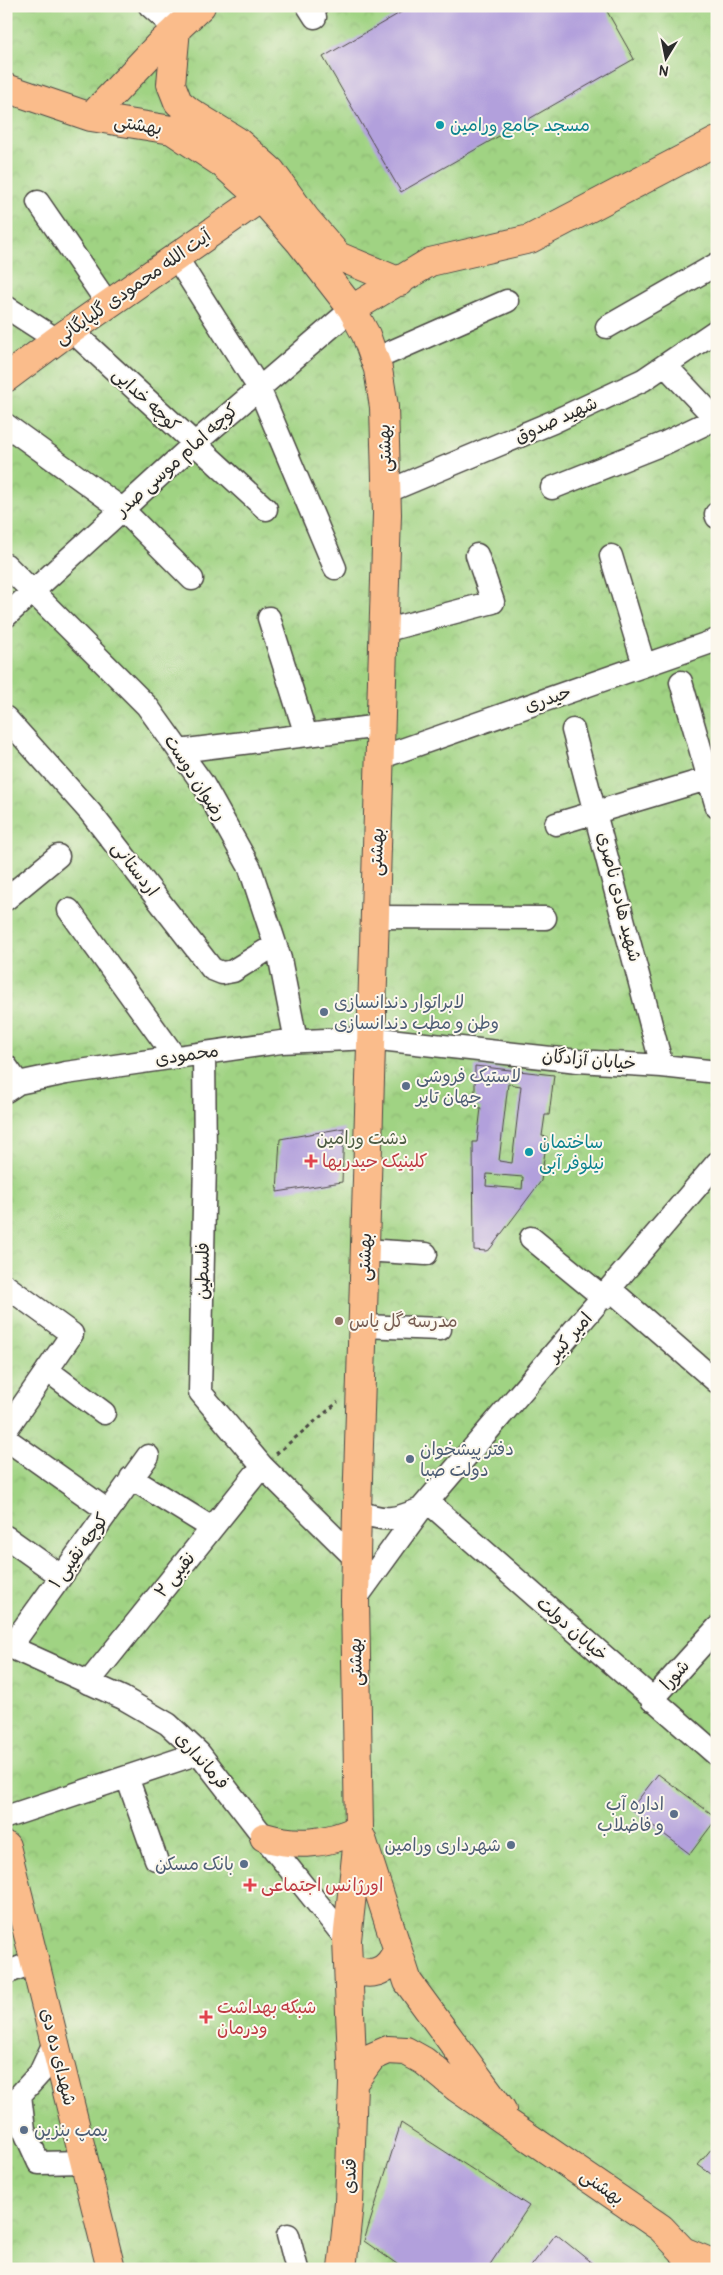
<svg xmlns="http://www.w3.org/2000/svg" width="723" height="2275" font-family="Pangolin,'Playpen Sans Arabic',sans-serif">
<defs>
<pattern id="park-crowns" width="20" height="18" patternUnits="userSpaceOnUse" patternTransform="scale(1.25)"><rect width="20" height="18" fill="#a0d383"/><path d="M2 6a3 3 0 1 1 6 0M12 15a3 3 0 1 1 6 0" fill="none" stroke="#8ab571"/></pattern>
</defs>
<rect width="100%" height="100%" fill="#fbf7ec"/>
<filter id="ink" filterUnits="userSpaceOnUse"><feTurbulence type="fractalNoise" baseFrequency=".02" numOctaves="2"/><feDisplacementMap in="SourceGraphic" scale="10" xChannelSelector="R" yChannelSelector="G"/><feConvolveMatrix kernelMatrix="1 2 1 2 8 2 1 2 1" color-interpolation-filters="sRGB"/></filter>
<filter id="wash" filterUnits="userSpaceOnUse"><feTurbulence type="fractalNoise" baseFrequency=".0096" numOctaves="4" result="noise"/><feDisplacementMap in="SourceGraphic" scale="20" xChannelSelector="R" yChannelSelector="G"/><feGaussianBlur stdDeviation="1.12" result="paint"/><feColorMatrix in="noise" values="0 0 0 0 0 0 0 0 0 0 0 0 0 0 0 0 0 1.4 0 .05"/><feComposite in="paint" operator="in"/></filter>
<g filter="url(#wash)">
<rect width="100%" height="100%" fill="#f7e4cd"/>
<!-- park -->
<path fill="url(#park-crowns)" stroke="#667f57" d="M6 6H717V2269H6Z"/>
<g id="blocks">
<!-- building -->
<path fill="#b2a0dc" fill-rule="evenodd" d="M412 6H604L634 59 401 192 323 57Z
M475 1066 554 1075 549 1115H545L542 1136 547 1137 541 1181 490 1249 486 1251 474 1250 473 1142H477L481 1108 475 1106ZM508 1084 521 1086 512 1163 499 1161ZM487 1174 523 1177 522 1189 486 1186Z
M344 1128 342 1182 277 1192 280 1139Z
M658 1774 717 1818 690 1854 631 1809Z
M401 2123 529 2206 487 2269H404L364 2241Z
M717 2142V2178L698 2165Z
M556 2234 599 2269H529Z"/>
</g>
</g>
<g filter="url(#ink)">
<use href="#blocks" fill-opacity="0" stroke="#4a4743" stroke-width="1"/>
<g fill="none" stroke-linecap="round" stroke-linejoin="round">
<defs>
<path id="minor" d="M150 6 176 29
M308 6 315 17
M38 202 108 304
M176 257 259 388 335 568
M6 307 57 340
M607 327 717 264
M71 330 266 509
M375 359 507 301
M665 365 715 418
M6 425 122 509 192 579
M552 488 665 443 717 418
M386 492 553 422 643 380 717 330
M716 514 717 517
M611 556 644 665
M6 565 147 706 203 784 250 868 280 959 296 1041
M6 616 194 444 352 309
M269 618 306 735
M383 631 493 602 477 555
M681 682 717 807
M6 718 90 812 212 969 222 973 233 971 275 945
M573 730 662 1066
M179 751 380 726
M379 758 717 640
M556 824 717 776
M6 899 58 856
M69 910 175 1057
M375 917 545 918
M204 1053 205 1161 200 1392 262 1466 356 1559
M6 1066 18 1083
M6 1091 18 1083 66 1073 281 1042 371 1038 578 1061 662 1066 717 1072
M531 1238 604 1298
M365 1250 426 1254
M6 1286 72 1334 6 1430
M611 1290 717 1382
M363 1326 440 1329
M47 1370 104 1413
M6 1439 108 1511
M131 1478 212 1528
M428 1502 717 1755
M357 1511C385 1522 394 1520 421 1509
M6 1537 61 1576
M355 1600 421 1509 717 1163
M6 1645 123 1698 168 1724 199 1753 264 1837 347 1940
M11 1646 148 1456
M88 1683 262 1466
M652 1700 717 1628
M127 1777 156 1859
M6 1817 199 1753
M6 1973 34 1962
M54 2043 40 2073 20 2095 24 2130 39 2163 84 2162
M288 2235 297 2269"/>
<path id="major" d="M176 29 171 84 178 102 190 112 237 141 271 171 306 219 338 256 400 282
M6 88 91 117 172 130 223 164 261 198 299 241 352 309 366 335 378 369 384 407 387 514 357 1511 355 1600 359 1829 347 1940 353 2083 349 2203 342 2269
M91 117 157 47 201 6
M352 309 430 262 530 239 717 141
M6 378 57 340 261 198
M264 1837C298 1847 327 1844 359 1829
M362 1839 408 1982 502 2110
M6 1846 111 2269
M349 1966C369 1979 388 1973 397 1950
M353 2083 372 2057 388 2050 406 2051 424 2061 457 2088 661 2228 683 2251 692 2269
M683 2251 717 2265"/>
</defs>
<!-- minor casing -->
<use href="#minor" stroke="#4a4743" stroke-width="25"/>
<!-- major casing -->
<use href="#major" stroke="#4a4743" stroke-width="30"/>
<!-- path -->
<path stroke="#4a4743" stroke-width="3" stroke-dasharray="4 4" stroke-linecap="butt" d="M276 1454 338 1402"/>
<!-- minor -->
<use href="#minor" stroke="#fff" stroke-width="22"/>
<!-- major -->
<use href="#major" stroke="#fabc8b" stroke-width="28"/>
</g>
</g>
<!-- markers -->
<g fill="#0f9aa8" stroke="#fbf7ec" stroke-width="2">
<circle cx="440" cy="125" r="5"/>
<circle cx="529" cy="1152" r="5"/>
</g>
<g fill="#5c6f8a" stroke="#fbf7ec" stroke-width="2">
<circle cx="324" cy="1012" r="5"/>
<circle cx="406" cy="1086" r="5"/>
<circle cx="410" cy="1459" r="5"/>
<circle cx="674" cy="1814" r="5"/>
<circle cx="511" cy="1845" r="5"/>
<circle cx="244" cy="1864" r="5"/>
<circle cx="24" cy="2130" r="5"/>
</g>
<g fill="#e0444e" stroke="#fbf7ec" stroke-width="2">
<path d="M308.5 1153.5h5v5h5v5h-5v5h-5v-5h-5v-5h5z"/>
<path d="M247.5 1877.5h5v5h5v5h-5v5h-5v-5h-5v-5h5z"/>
<path d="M203.5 2009.5h5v5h5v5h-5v5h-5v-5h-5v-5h5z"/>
</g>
<circle fill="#8d6e63" stroke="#fbf7ec" stroke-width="2" cx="339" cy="1321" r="5"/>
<g text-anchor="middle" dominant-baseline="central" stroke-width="4" stroke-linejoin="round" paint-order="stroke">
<!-- street labels -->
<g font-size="18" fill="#2b2b2b" stroke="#fbf7ec">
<text transform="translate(138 125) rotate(10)">بهشتی</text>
<text transform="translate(133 287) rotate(-35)">آیت الله محمودی گلپایگانی</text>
<text transform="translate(146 400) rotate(43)">کوچه خدایی</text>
<text transform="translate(556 420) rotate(-24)">شهید صدوق</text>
<text transform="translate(385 448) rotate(-92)">بهشتی</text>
<text transform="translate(177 460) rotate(-42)">کوچه امام موسی صدر</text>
<text transform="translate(548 699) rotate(-19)">حیدری</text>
<text transform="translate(195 778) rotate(57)">رضوان دوست</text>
<text transform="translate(377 852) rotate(-88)">بهشتی</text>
<text transform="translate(135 869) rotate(52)">اردستانی</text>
<text transform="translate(619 897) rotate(76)">شهید هادی ناصری</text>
<text transform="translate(187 1055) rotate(-8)">محمودی</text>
<text transform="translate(589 1060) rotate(5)">خیابان آزادگان</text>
<text transform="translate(365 1257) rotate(-88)">بهشتی</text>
<text transform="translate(203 1271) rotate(-89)">فلسطین</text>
<text transform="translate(570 1337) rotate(-49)">امیر کبیر</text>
<text transform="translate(79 1551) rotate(-54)">کوچه نقیبی ۱</text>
<text transform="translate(175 1575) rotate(-51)">نقیبی ۲</text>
<text transform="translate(572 1629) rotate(41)">خیابان دولت</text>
<text transform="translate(356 1662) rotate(-91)">بهشتی</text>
<text transform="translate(675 1675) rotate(-48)">شورا</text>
<text transform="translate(202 1761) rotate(48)">فرمانداری</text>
<text transform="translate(58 2057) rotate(76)">شهدای ده دی</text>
<text transform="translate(350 2176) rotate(-88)">قندی</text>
<text transform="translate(602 2187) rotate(35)">بهشنی</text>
</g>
<!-- culture labels -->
<g font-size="18" fill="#0d838f" stroke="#fbf7ec" text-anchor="start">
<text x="450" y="125">مسجد جامع ورامین</text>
<text x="539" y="1142">ساختمان<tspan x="539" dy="21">نیلوفر آبی</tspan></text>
</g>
<!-- service labels -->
<g font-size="18" fill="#4e5e75" stroke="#fbf7ec" text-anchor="start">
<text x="334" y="1002">لابراتوار دندانسازی<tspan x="334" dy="21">وطن و مطب دندانسازی</tspan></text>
<text x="416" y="1076">لاستیک فروشی<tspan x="416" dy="21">جهان تایر</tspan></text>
<text x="420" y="1449">دفتر پیشخوان<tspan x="420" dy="21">دولت صبا</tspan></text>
<text x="664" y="1804" text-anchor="end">اداره آب<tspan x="664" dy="21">و فاضلاب</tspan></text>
<text x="501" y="1845" text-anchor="end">شهرداری ورامین</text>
<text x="234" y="1864" text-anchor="end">بانک مسکن</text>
<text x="34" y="2130">پمپ بنزین</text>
</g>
<!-- park labels -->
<g font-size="18" fill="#4e5d45" stroke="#fbf7ec">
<text x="362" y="1138">دشت ورامین</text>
</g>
<!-- health labels -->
<g font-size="18" fill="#be3a42" stroke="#fbf7ec" text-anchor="start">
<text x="322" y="1161">کلینیک حیدریها</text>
<text x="261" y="1885">اورژانس اجتماعی</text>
<text x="217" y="2007">شبکه بهداشت<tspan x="217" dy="21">ودرمان</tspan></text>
</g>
<!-- education labels -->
<g font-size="18" fill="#785e54" stroke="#fbf7ec" text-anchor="start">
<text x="349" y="1321">مدرسه گل یاس</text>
</g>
</g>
<!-- margin -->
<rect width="723" height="2275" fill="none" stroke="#fbf7ec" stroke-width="25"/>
<!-- north arrow -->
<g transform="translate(666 58) rotate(190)" stroke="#fbf7ec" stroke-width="4" paint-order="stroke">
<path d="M0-4L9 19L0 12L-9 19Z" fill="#2b2b2b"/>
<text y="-8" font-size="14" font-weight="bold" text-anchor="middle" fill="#2b2b2b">N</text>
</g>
</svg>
